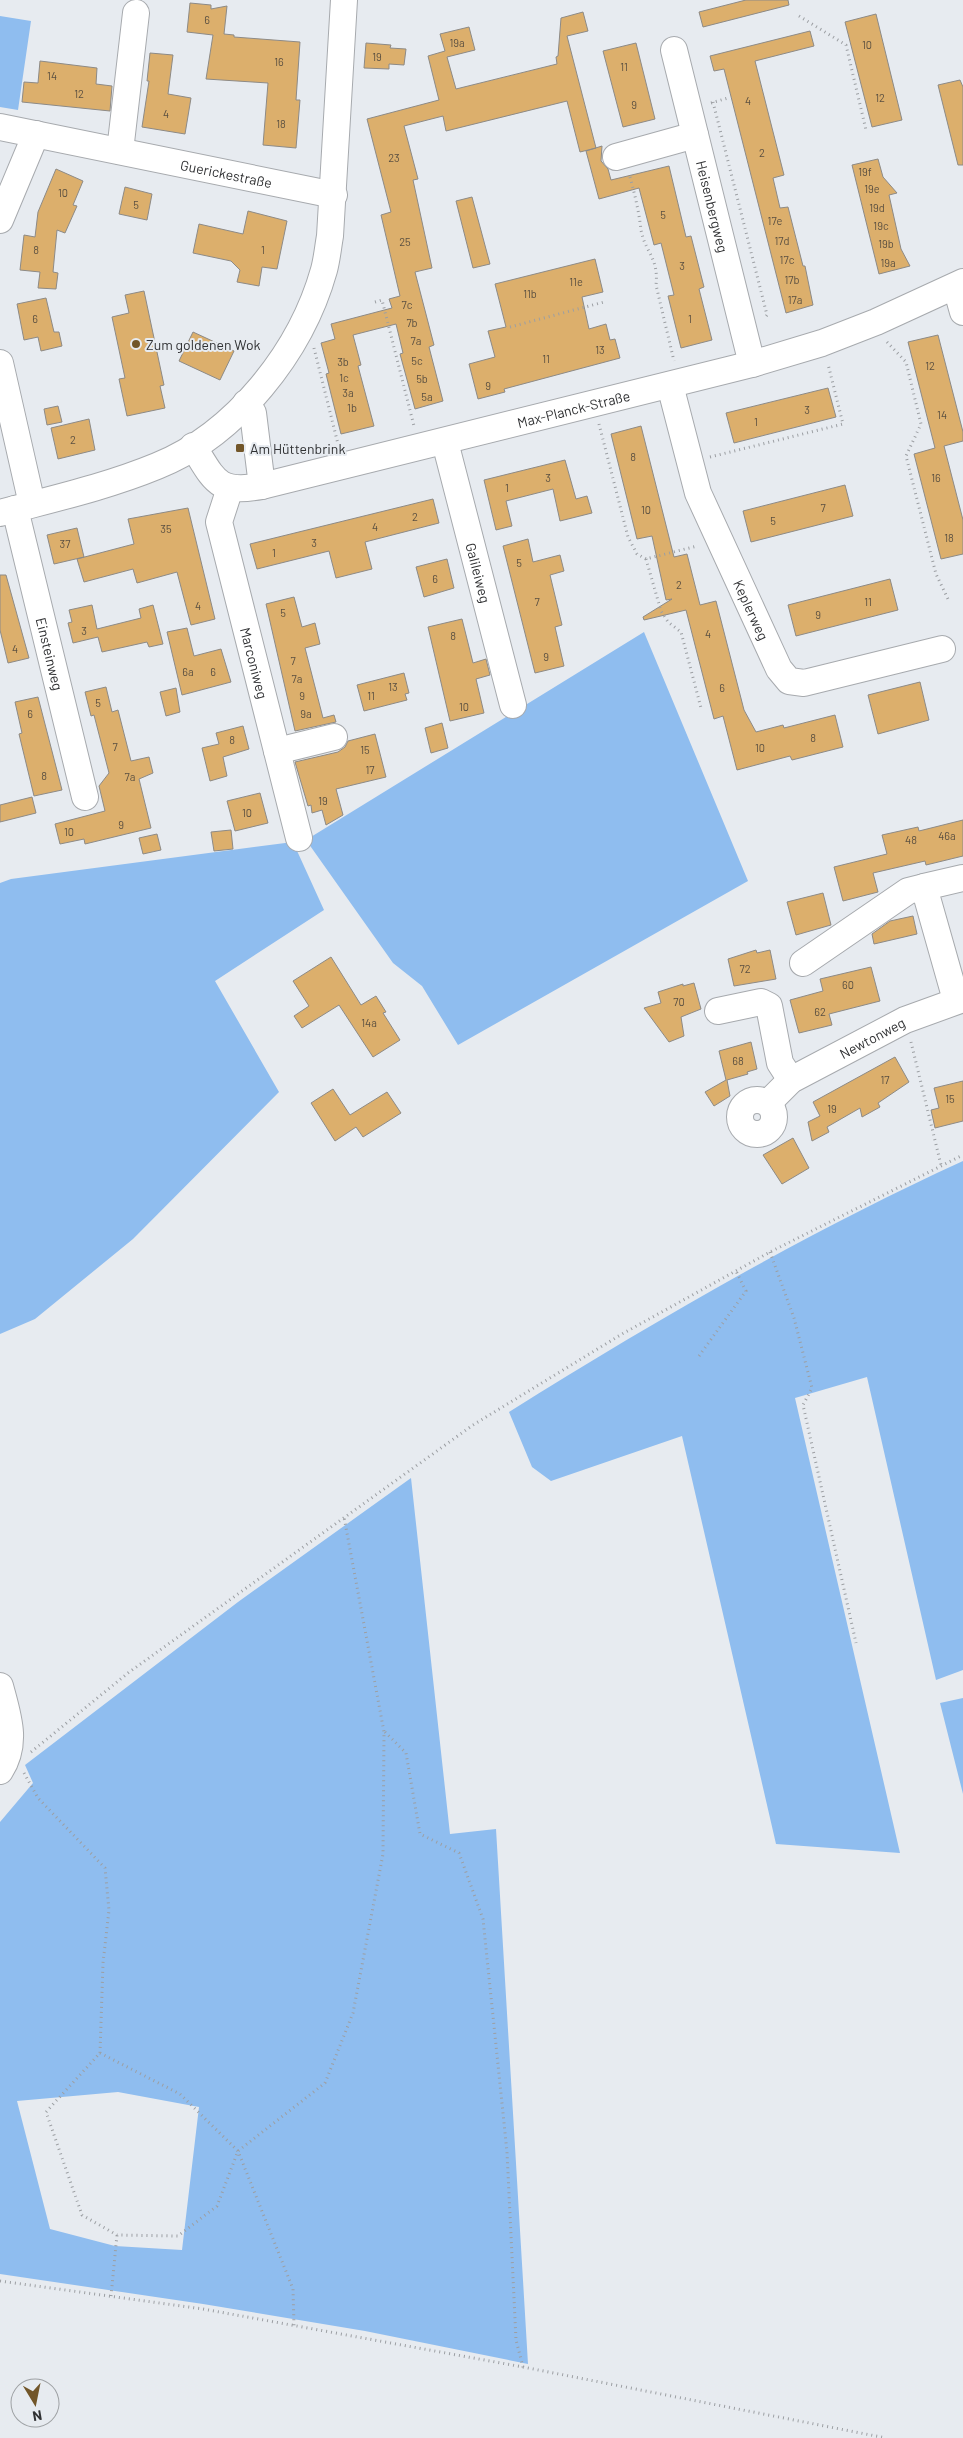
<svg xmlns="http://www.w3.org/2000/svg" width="963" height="2438" font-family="Barlow,sans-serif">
<rect width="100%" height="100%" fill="#e7ebf0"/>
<!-- green -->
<path fill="#8fbdef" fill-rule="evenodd" d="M0 16 31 21 18 110 0 107Z
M644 632 748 881 458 1045 422 986 393 963 306 840Z
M293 842 324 910 215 981 279 1092 133 1239 35 1319 0 1334V883L11 879Z
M963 1161V1670L936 1680 867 1377 795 1398 900 1853 776 1844 682 1436 551 1481 532 1467 509 1412C656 1320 806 1233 963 1161Z
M411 1478 450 1834 496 1829 528 2364 365 2331 203 2304 0 2274V1822L33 1783 25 1765 238 1602ZM118 2092 199 2107 182 2250 115 2246 50 2229 17 2101Z
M963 1698V1794L940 1703Z"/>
<!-- building -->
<path fill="#dcaf6c" stroke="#8d8a86" d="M746 0H788L789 5 703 27 699 12Z
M190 3 211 5V9L227 6 224 34 234 35V37L300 42 296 100H300L296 148 263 145 268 83 206 79 213 35 187 32Z
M583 12 588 31 567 36 596 148 580 152 567 101 446 131 443 116 404 126 418 179 413 180 432 268 415 272 434 345 429 347 443 401 415 409 400 354 403 353 396 324 353 335 361 365 358 366 374 426 341 434 326 374 329 373 321 343 335 339 331 324 392 308 389 299 400 296 381 215 391 212 367 119 439 100 428 56 445 51 440 34 469 27 475 50 447 57 456 89 557 64 556 57 558 56 561 18Z
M876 14 902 120 872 127 845 22Z
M810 31 814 46 755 61 784 175 773 178 780 208 788 207 803 266H805L813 305 786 313 724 69 714 71 710 56Z
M366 43 391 45 390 48 406 49 404 65 389 64V69L364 68Z
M636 43 655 119 623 127 603 51Z
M150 53 173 55 168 94 191 98 185 134 142 127 149 81H147Z
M40 61 97 68 96 84 112 86 110 111 22 102 24 82 38 83Z
M960 80 963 87V165H958L938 85Z
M602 146 601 161 608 169 611 180 669 166 686 237 691 236 704 287 699 289 712 340 681 348 668 296 674 295 661 243 654 245 639 188 599 199 586 151Z
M878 159 883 177 897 193 889 195 901 249 910 266 879 274 852 165Z
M56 169 83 181 73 205 77 206 65 233 57 230 53 272 58 273 56 289 38 288 40 272 20 270 24 235 35 237 38 212Z
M125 187 152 194 147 220 119 214Z
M472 197 490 264 473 268 456 201Z
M248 211 287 221 277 269 262 267 259 286 237 282 240 270 231 261 193 253 199 224 243 234Z
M595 259 603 292 582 297 589 329 606 324 610 340 615 339 620 358 504 389 505 392 478 399 469 364 495 357 488 331 506 327 495 284Z
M144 291 164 385 160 386 165 408 127 416 119 379 125 378 112 317 129 313 125 295Z
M46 298 54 332H59L62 346 41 351 38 337 24 340 17 304Z
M193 332 234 351 220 380 179 361Z
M938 335 963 432V441L944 446 963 520V554L941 559 914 454 935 448 908 342Z
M828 388 836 417 734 443 726 413Z
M58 406 62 422 47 425 44 409Z
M89 419 95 450 58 459 51 428Z
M641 426 674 557 687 554 700 605 716 601 744 710 756 732 783 725 784 728 835 715 843 747 792 760 790 756 737 770 723 716 714 719 686 610 644 620 643 617 672 599 666 600 652 536 637 539 611 434Z
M565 460 576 499 587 496 592 513 560 521 553 489 506 501 512 526 496 530 484 480Z
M845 485 853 516 751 542 743 511Z
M433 499 439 523 365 542 372 569 336 578 329 551 257 569 250 544Z
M188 508 215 619 191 625 177 572 137 583 133 569 84 582 77 559 134 544 128 519Z
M77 528 84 557 54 564 47 535Z
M528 539 533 562 560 555 564 571 550 575 562 625 555 627 564 666 535 673 503 546Z
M447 559 454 588 424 597 416 567Z
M0 575H6L29 658 8 663 0 630Z
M890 579 898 610 796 636 788 605Z
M294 597 302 627 315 623 320 644 305 648 323 718 334 715 336 722 295 731 266 604Z
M92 605 97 629 141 618 139 609 153 605 163 644 149 647 147 642 102 652 98 637 73 643 68 623 72 622 69 610Z
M462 619 473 663 486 659 490 675 476 679 484 713 450 721 428 627Z
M187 628 194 656 221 649 231 682 182 695 167 632Z
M404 673 409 693 405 694 407 700 364 711 357 685Z
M920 682 929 720 878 734 868 695Z
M106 687 112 712 118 710 131 761 149 757 153 773 139 779 151 828 85 844 84 839 60 844 55 824 105 811 99 786 109 773 94 715 91 716 85 692Z
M176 688 180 712 166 716 160 692Z
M38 697 62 790 34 796 19 734 22 733 15 702Z
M442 723 448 748 431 753 425 728Z
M243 726 249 749 223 757 227 776 210 781 202 748 219 744 216 733Z
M375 734 386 777 336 789 343 815 326 825 322 810 312 813 311 805 308 806 295 762 338 752 345 747 348 741Z
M260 793 268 823 235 831 227 801Z
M32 797 36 813 0 822V805Z
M963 820V856L926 865 925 861 873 873 878 892 843 901 834 867 887 854 882 835 918 827 919 831Z
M231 830 233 849 214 851 211 832Z
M157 834 161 850 143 854 139 838Z
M823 893 831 925 796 935 787 902Z
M913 916 917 934 874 944 872 934 890 921Z
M756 950 757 953 770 950 776 979 734 986 728 959Z
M331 957 361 1005 376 996 386 1012 383 1013 400 1040 373 1057 339 1005 302 1028 294 1016 309 1006 293 981Z
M871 967 880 1001 829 1014 832 1025 799 1033 790 1000 823 991 820 979Z
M694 983 701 1009 681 1017 684 1036 669 1042 644 1008 661 1003 658 992 683 984V986Z
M751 1042 757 1069 747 1072 748 1074 727 1080 730 1096 714 1106 705 1092 726 1080 719 1051Z
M895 1057 909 1082 878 1103 880 1107 862 1117 860 1108 827 1127 829 1132 812 1141 808 1122 820 1116 813 1102Z
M963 1081V1121L935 1128 931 1110 939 1108 934 1088Z
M333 1089 350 1115 387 1092 401 1113 363 1137 356 1127 335 1141 311 1103Z
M793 1138 809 1168 782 1184 763 1155Z"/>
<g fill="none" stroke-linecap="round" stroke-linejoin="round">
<defs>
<g id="minor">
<path id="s1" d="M674 50 752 364"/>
<path id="s2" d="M0 127 334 195"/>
<path d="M120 151 136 13"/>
<path d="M616 157 695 135"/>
<path d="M0 220 36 134"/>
<path d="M956 287 963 312"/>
<path d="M0 363 32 504"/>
<path id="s3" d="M670 385 698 493 779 669 789 681 804 683 942 649"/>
<path d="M246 403 253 413 262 486"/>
<path id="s4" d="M445 442 513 705"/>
<path id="s5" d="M193 446C215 481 217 494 262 486L752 364 822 343 876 322 963 282"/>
<path id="s6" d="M230 488 219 522 299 838"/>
<path id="s7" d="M15 509 85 797"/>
<path d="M0 513C52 499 106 487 157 466 236 434 301 352 324 270 327 259 328 247 330 236L344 0"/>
<path d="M277 751 334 737"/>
<path d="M803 963 908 891 924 887"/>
<path d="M956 1000 924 887 963 878"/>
<path d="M718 1011 761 1002 769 1006 780 1063 791 1080"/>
<circle cx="757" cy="1117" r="17"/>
<path id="s8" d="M768 1103 791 1080 905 1020 963 999"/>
<path d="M0 1686C8 1716 18 1743 0 1771"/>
</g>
</defs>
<!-- minor casing -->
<use href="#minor" stroke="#a7aaae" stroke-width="28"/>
<!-- path -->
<path stroke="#9c9fa3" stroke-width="3" stroke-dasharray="1 4" stroke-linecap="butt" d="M799 16 846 45 866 130
M713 102 767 315 764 319
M711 103 728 98
M630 177C635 195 639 212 641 230 645 252 659 258 656 285L674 361
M375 302 382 300 414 426
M510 327 604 302
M887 342 906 362 921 424 906 456 936 574 948 599
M314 348 338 444
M599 424 628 537 637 554 646 559 697 546
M710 457 843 424 828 364
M646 559 661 611 668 622 681 632 701 708
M911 1042 941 1165
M770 1252 794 1318 812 1388 803 1405 856 1643
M699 1356 746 1291 736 1271
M385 1732 406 1753 420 1834 459 1853 483 1919 507 2152 516 2340 523 2367
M31 1752 128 1673 473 1425 622 1334 770 1252 963 1155
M24 1773 38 1798 105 1868 109 1910 103 1963 100 2053 46 2112 82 2215 117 2235 178 2236 217 2206 238 2151 325 2083 353 2013 383 1854 384 1732 344 1517
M100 2053 180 2094 238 2151 293 2289 294 2326
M0 2281 203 2309 523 2367 886 2438
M111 2296 117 2235"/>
<!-- minor -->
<use href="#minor" stroke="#fff" stroke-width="26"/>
</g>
<!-- markers -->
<g fill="#725629" stroke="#e7ebf0" stroke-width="2">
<circle cx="136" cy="344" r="5"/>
<rect x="235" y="443" width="10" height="10" rx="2.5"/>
</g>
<g text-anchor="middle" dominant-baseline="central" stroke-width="4" stroke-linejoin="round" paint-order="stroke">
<!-- number labels -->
<g font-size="11" fill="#5b5041">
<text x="207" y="19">6</text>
<text x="457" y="42">19a</text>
<text x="867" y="44">10</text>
<text x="377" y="56">19</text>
<text x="279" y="61">16</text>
<text x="624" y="66">11</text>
<text x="52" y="75">14</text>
<text x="79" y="93">12</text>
<text x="880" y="97">12</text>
<text x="748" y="100">4</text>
<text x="634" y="104">9</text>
<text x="166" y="113">4</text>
<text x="281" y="123">18</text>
<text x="762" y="152">2</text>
<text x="394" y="157">23</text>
<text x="865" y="171">19f</text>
<text x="872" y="188">19e</text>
<text x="63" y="192">10</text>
<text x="136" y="204">5</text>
<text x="877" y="207">19d</text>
<text x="663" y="214">5</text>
<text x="775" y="220">17e</text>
<text x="881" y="225">19c</text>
<text x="782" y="240">17d</text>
<text x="405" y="241">25</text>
<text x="886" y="243">19b</text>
<text x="36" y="249">8</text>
<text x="263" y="249">1</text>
<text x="787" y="259">17c</text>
<text x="888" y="262">19a</text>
<text x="682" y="265">3</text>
<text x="792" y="279">17b</text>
<text x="576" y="281">11e</text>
<text x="530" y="293">11b</text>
<text x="795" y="299">17a</text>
<text x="407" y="304">7c</text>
<text x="35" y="318">6</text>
<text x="690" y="318">1</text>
<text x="412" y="322">7b</text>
<text x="416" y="340">7a</text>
<text x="600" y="349">13</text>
<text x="546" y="358">11</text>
<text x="417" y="360">5c</text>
<text x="343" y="361">3b</text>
<text x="930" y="365">12</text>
<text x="344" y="377">1c</text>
<text x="422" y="378">5b</text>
<text x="488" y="385">9</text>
<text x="348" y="392">3a</text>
<text x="427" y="396">5a</text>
<text x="352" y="407">1b</text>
<text x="807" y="409">3</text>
<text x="942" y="414">14</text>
<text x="756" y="421">1</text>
<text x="73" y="439">2</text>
<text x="633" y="456">8</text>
<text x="548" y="477">3</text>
<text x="936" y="477">16</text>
<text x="507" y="487">1</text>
<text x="823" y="507">7</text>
<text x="646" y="509">10</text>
<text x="415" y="516">2</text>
<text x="773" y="520">5</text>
<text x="375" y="526">4</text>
<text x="166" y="528">35</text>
<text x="949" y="537">18</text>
<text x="314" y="542">3</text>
<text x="65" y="543">37</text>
<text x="274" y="552">1</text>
<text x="519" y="562">5</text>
<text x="435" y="578">6</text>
<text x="679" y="584">2</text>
<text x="537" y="601">7</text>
<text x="868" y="601">11</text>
<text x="198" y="605">4</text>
<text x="283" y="612">5</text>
<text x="818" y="614">9</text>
<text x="84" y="630">3</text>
<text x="708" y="633">4</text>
<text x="453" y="635">8</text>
<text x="15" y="648">4</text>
<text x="546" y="656">9</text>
<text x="293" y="660">7</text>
<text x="188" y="671">6a</text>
<text x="213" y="671">6</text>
<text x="297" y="678">7a</text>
<text x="393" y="686">13</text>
<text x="722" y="687">6</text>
<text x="302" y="695">9</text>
<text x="371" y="695">11</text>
<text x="98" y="702">5</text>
<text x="464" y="706">10</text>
<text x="30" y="713">6</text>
<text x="306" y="713">9a</text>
<text x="813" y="737">8</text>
<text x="232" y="739">8</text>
<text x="115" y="746">7</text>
<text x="760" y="747">10</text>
<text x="365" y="749">15</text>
<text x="370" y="769">17</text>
<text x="44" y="775">8</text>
<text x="130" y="776">7a</text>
<text x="323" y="800">19</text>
<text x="247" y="812">10</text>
<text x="121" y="824">9</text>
<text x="69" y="831">10</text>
<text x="947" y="835">46a</text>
<text x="911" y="839">48</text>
<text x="745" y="968">72</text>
<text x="848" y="984">60</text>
<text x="679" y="1001">70</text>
<text x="820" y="1011">62</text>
<text x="369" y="1022">14a</text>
<text x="738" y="1060">68</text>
<text x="885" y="1079">17</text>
<text x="950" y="1098">15</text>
<text x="832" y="1108">19</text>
</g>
<!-- street labels -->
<g font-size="14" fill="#303133" stroke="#e7ebf0">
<text stroke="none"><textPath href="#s2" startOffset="231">Guerickestraße</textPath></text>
<text stroke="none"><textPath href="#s1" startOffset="161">Heisenbergweg</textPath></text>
<text stroke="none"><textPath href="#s5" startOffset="410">Max-Planck-Straße</textPath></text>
<text stroke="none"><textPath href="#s4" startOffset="135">Galileiweg</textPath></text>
<text stroke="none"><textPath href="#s3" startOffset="240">Keplerweg</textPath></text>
<text stroke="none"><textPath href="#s7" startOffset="149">Einsteinweg</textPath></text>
<text stroke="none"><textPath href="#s6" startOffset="181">Marconiweg</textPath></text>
<text stroke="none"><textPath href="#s8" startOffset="124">Newtonweg</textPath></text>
</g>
<!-- poi labels -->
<g font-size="14" fill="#303133" stroke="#e7ebf0" text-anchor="start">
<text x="146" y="344">Zum goldenen Wok</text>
<text x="250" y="448">Am Hüttenbrink</text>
</g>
</g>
<!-- north arrow -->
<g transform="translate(35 2403) rotate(170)"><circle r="24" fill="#e7ebf0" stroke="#9ea1a4"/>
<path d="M0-4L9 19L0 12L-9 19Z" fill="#725629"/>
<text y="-8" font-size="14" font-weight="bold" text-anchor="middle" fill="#303133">N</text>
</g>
</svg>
